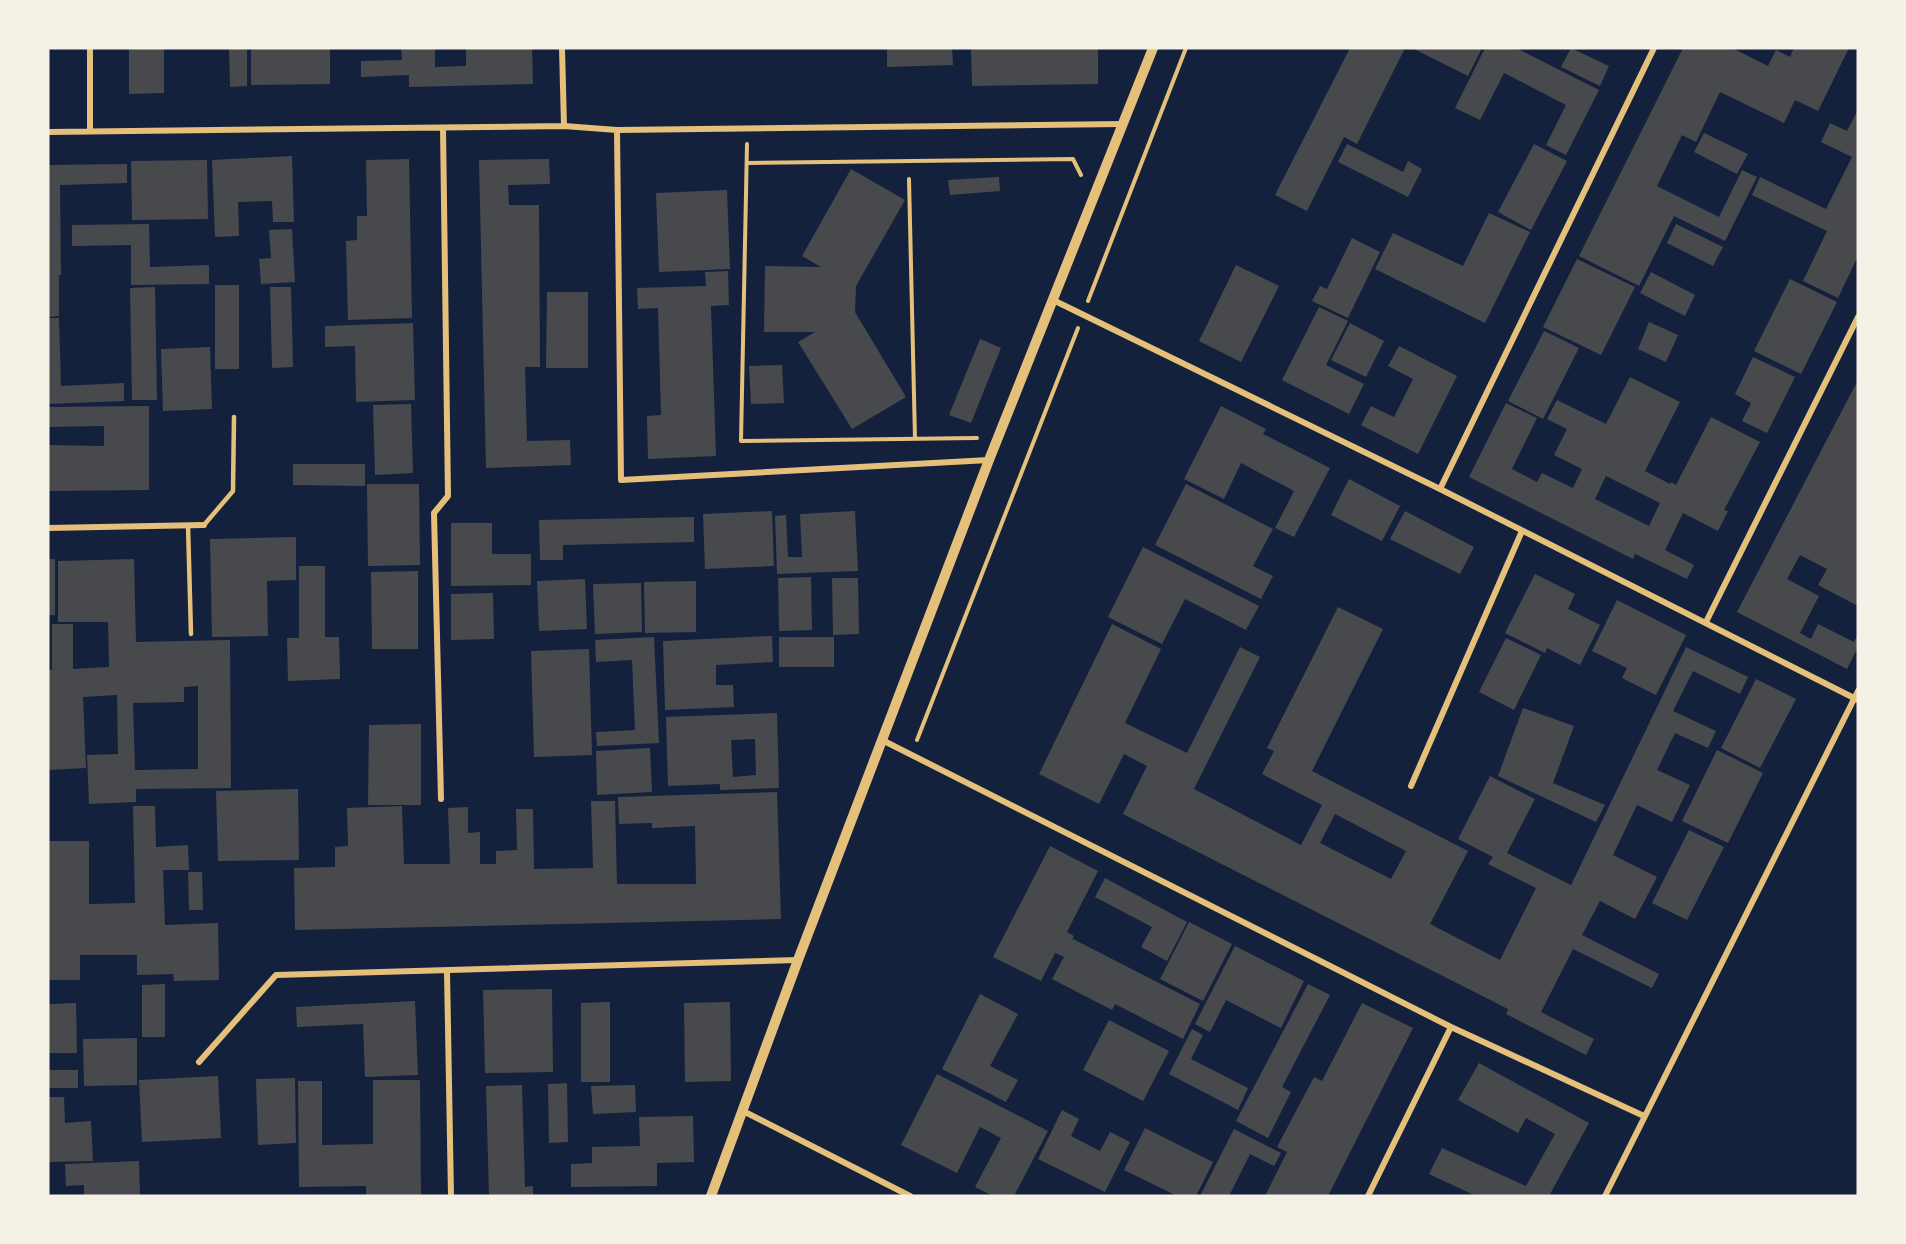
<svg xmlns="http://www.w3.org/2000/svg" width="1906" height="1244" font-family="Helvetica,sans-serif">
<rect width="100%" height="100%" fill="#14213d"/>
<!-- building -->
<path fill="#48494c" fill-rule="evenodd" d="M129 48H164V93L129 94Z
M229 48H247V86L230 87Z
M251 48H330V84L251 85Z
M401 48H435V67L466 66V48H532L533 84 409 87V75L361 77V61L402 60Z
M887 48H952L953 65 887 67Z
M971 48H1098V84L972 86Z
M1350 48H1405L1357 144 1344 137 1307 211 1275 195Z
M1412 48H1482L1468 76Z
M1485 48H1516L1599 90 1566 155 1546 145 1566 105 1504 73 1480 120 1455 108Z
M1571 48 1609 66 1600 86 1561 67Z
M1683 48H1732L1768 66 1776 50 1790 57 1794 48H1849L1818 111 1795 100 1784 123 1720 92 1696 142 1682 135 1657 186 1719 217 1742 170 1757 177 1725 241 1674 216 1639 286 1579 256Z
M1858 110V256L1838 298 1803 281 1827 231 1752 195 1760 177 1826 209 1852 157 1821 142 1830 123 1847 131Z
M1704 133 1748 154 1737 174 1694 152Z
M1347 144 1403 172 1408 161 1422 169 1408 197 1338 162Z
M1534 144 1567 161 1531 230 1498 212Z
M292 156 294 222H273L272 201 238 202 239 236 215 237 212 160Z
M409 159 412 318 348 320 346 241 357 240V216H367L366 160Z
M549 159 550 184 508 185 509 205H539L540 367H525L527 441 570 440 571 465 486 468 479 160Z
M207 160 208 219 132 220 131 161Z
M127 164V183L60 185 61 275H59V316L48 317V165Z
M851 169 905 200 856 286 855 312 906 397 852 429 798 342 815 332H764L765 266 821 267 802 256Z
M999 177 1000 191 950 195 948 180Z
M727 190 730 269 659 272 656 193Z
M1489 213 1530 232 1485 323 1375 269 1393 233 1463 266Z
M149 224 150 267 209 265V284L131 285V245L72 246V225Z
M1676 224 1723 247 1713 266 1667 243Z
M292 229 295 282 261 284 259 259 271 258 269 230Z
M1352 238 1380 252 1348 318 1312 301 1320 286 1327 289Z
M1577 259 1635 287 1601 355 1543 327Z
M1236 265 1279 286 1241 362 1199 341Z
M728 271 729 305 711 306 716 456 648 459 647 416 661 415 658 308 638 309 637 288 706 286 705 272Z
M1651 272 1695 295 1685 316 1640 293Z
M1790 279 1837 302 1801 374 1754 351Z
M215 285H239V369H215Z
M155 287 157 400H132L130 288Z
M270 287H291L293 367 272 368Z
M547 292H588V368H546Z
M1319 307 1348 321 1326 365 1364 384 1349 414 1282 380Z
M48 318H59L61 386 124 383V401L48 404Z
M1649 322 1678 335 1666 362 1638 349Z
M413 323 415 400 356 402 355 346 325 347V326Z
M1350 323 1384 341 1366 377 1331 360Z
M1544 331 1579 348 1543 419 1508 401Z
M980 339 1001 348 971 423 949 415Z
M1399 346 1457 376 1418 454 1361 425 1371 406 1394 417 1413 379 1388 366Z
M210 347 212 409 163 411 161 349Z
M1753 357 1795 377 1767 433 1742 421 1751 403 1735 394Z
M782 365 784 403 751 404 749 366Z
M1630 377 1680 402 1645 471 1670 484 1671 482 1676 485 1711 417 1760 442 1724 510 1728 511 1718 531 1683 513 1665 550 1694 565 1687 579 1635 554 1633 559 1469 477 1506 403 1537 418 1512 469 1537 482 1542 473 1573 488 1582 469 1554 455 1567 429 1547 419 1557 400 1606 424ZM1606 476 1660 503 1649 526 1595 499Z
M1858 380V606L1818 585 1827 569 1800 555 1787 579 1819 596 1800 633 1811 639 1818 624 1854 642 1858 634V647L1847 669 1737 612Z
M411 404 413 473 375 475 373 405Z
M149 406V490L48 491V445L104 446V426L48 427V407Z
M1221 406 1266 429 1263 434 1330 468 1294 537 1275 528 1294 491 1241 463 1224 499 1184 479Z
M293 464H365V486L293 485Z
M1349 479 1400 506 1382 541 1331 515Z
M367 484H419L420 565 368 566Z
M1186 484 1273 529 1253 566 1273 576 1261 599 1155 545Z
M772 511 774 566 705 569 703 514Z
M855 511 858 571 777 574 775 516 786 515 788 557H802L800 514Z
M1405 511 1474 547 1460 574 1390 539Z
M694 517V542L563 545V560H540L539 520Z
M451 523H492V554H531V585L451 586Z
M296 537V580L267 581 268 636 212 637 210 539Z
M1143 547 1259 606 1246 630 1185 599 1162 644 1108 617Z
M48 559H55V615H48Z
M134 559 136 642 230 640 231 788 136 789V802L89 804 87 755 118 754 117 695 83 697 86 768 48 770V670H52V624H73V669L109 667 108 622H58V561ZM198 686V769L135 770 133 703 184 702V687Z
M299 566H325V637H339L340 679 288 681 287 638H299Z
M418 571V649H372L371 572Z
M1535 574 1575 594 1568 609 1600 625 1580 665 1547 648 1545 653 1505 633Z
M811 577 812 630 779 631 778 578Z
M832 578H858L859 634 833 635Z
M585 579 587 629 539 631 537 581Z
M696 581V632L645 633 644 582Z
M641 583 642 632 595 634 593 584Z
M493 593 494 639 451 640V594Z
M1617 600 1686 635 1656 695 1622 678 1627 668 1592 651Z
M1338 607 1383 629 1312 771 1468 851 1430 924 1500 960 1536 888 1488 864 1493 857 1458 839 1490 776 1535 799 1507 853 1571 885 1686 647 1748 677 1740 694 1693 671 1673 711 1716 731 1708 748 1675 733 1657 770 1690 785 1672 822 1637 805 1613 855 1657 877 1635 919 1600 901 1582 935 1659 974 1652 988 1573 949 1541 1012 1594 1039 1586 1055 1506 1014 1508 1009 1123 814 1147 766 1124 754 1099 804 1039 774 1112 624 1161 649 1125 723 1187 753 1240 647 1260 657 1194 789 1301 845 1322 805 1262 774 1274 751 1267 748ZM1335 814 1406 851 1391 879 1320 843Z
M772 636 773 662 716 665V685H733L734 707 665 710 663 641Z
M654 637 659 743 597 746 596 732 635 730 632 660 596 662 595 640Z
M779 637H834V667H779Z
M1506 638 1541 655 1514 710 1479 692Z
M589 649 592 755 534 757 531 651Z
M1756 679 1796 699 1760 768 1721 748Z
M1523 708 1574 726 1553 783 1605 805 1596 822 1498 776Z
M777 713 779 788 720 790V784L668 786 666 717ZM755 739 756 775 733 777 731 740Z
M421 724V805H368L369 725Z
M650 748 652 792 597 795 596 751Z
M1717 750 1763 773 1728 843 1682 821Z
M298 789 299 860 218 861 216 791Z
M777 792 781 919 295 930 294 868 335 867V847L348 846 347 808 402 806 404 864H450L448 808 468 807V833L480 832V864H496V851L517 850 516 809H533L534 869 593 868 591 801H615L617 884H696L695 826 652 828V823L619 824 618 797Z
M133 806H155L156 847 188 845 189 870H163L165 925 218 923 219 980 174 981 173 974 137 975V955H80V980H48V841H89V904L135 903Z
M1689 830 1724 847 1687 920 1652 903Z
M1050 846 1098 871 1067 932 1074 936 1070 944 1073 939 1200 1004 1183 1039 1115 1004 1112 1010 1052 979 1064 957 1055 953 1041 981 993 957Z
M188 872H202L203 910H189Z
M1105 878 1187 922 1167 961 1141 947 1152 927 1095 897Z
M1189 922 1232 944 1203 1001 1160 979Z
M1235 946 1304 981 1281 1028 1226 1000 1210 1032 1195 1024Z
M165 984V1037H142V985Z
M1308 984 1330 995 1282 1087 1291 1092 1268 1138 1236 1121Z
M552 989 553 1072 485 1073 483 990Z
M980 994 1018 1014 990 1066 1018 1080 1006 1102 942 1069Z
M415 1001 418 1075 365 1077 363 1024 297 1027 296 1007Z
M610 1002V1082H581V1003Z
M730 1002 731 1081 685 1082 684 1003Z
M76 1003 77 1053H48V1004Z
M1362 1003 1413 1028 1328 1196H1265L1287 1152 1277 1147 1314 1077 1322 1081Z
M1109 1020 1169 1051 1143 1101 1083 1070Z
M1192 1029 1203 1035 1191 1059 1248 1088 1238 1110 1169 1074Z
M137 1038V1085L84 1086 83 1039Z
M1479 1063 1589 1123 1549 1196H1476L1429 1174 1442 1148 1526 1186 1555 1134 1526 1118 1518 1133 1458 1100Z
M48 1070H78V1088H48Z
M937 1074 1048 1131 1014 1196H993L975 1187 1001 1138 980 1127 957 1173 901 1145Z
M218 1076 221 1138 142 1142 139 1080Z
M295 1078 296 1143 258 1145 256 1079Z
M373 1080H420L421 1196H366V1186L299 1187 298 1081H322V1145L373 1144Z
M567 1083 568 1142 549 1143 548 1084Z
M522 1085 525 1187 533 1186V1196H489L486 1086Z
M635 1085 636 1112 593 1114 591 1086Z
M48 1097H64L65 1123 91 1121 93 1161 48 1162Z
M1062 1110 1079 1119 1071 1136 1100 1151 1110 1132 1130 1142 1105 1192 1038 1159Z
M693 1116 694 1162 657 1163V1186L571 1187V1164L592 1163V1147L640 1146 639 1117Z
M1145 1128 1213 1162 1196 1196H1177L1124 1170Z
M1234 1129 1281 1153 1274 1166 1250 1154 1229 1196H1200Z
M139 1161 140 1196H84V1185L66 1186 65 1164Z"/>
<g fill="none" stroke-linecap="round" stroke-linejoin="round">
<!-- path -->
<path stroke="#e5c07b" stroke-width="4" d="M747 144 741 441 977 438
M747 163 1073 159 1081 175
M909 179 915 439
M1088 301 1186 48
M917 740 1078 328"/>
<!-- service -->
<path stroke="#e5c07b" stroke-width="4.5" d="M188 525 191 634
M204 525 233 491 234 417"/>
<!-- minor -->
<path stroke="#e5c07b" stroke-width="6" d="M562 48 564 126
M90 130V48
M617 130 621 480 989 460
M48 132 564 126 617 130 1123 124
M1053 300 1440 489 1858 700
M1440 489 1654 48
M48 528 204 525
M1706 622 1858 317
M882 740 1451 1027 1644 1116
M1411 786 1522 531
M441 799 434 513 448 496 443 128
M447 971 451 1196
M199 1062 276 975 798 960
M743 1111 910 1196
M1368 1196 1451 1027
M1605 1196 1858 691"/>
<!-- tertiary -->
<path stroke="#e5c07b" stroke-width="10" d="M711 1196 798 960 989 460 1153 48"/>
</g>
<!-- border -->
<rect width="1906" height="1244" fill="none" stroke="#f6f1e7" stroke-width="99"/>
</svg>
